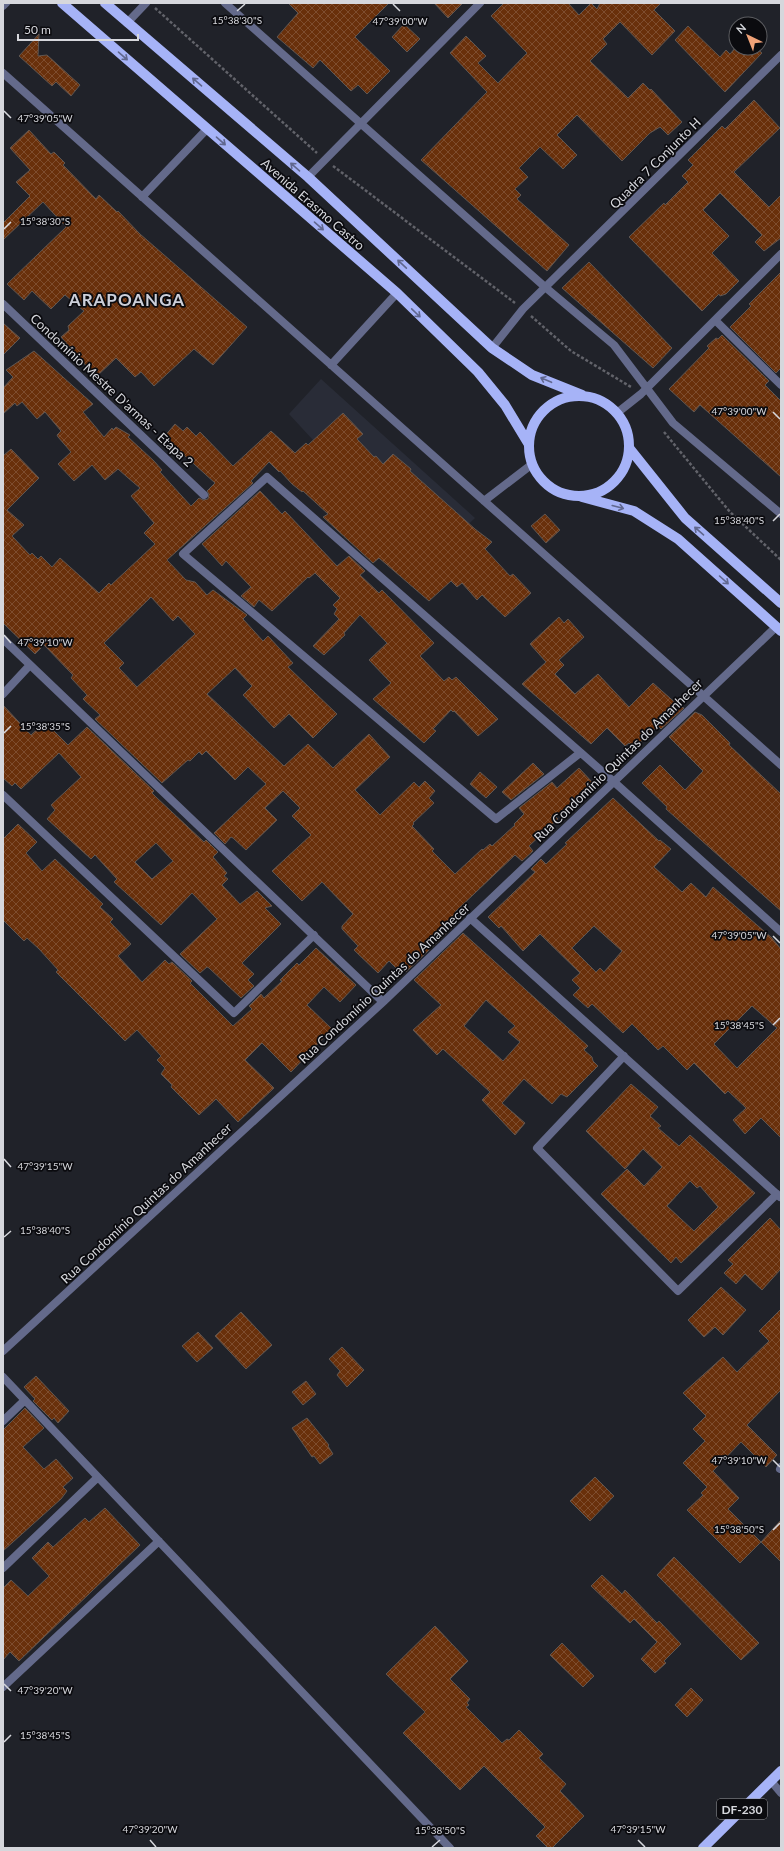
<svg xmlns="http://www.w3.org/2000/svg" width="784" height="1851" font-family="Lato,sans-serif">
<defs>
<pattern id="building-cross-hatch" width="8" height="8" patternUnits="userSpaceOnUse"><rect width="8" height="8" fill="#69300b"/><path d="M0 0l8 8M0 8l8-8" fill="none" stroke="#7e4d2e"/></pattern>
</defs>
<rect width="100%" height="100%" fill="#202229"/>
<!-- built -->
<path fill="#292c37" d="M321 379 475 518 413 577 287 464 313 440 289 414Z"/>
<!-- building -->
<path fill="url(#building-cross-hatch)" stroke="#5f5651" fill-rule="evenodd" d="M288 3H389L355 37 390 71 367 94 358 85 351 91 320 60 313 68 277 37 298 13Z
M434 3H463L448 18Z
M504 3H568L579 15 591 3 597 9 600 3H661L654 10 675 31 652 55 620 22 603 39 607 44 590 61 628 98 643 83 650 90 651 89 682 122 668 135 660 127 650 133 622 161 577 115 557 135 577 155 563 169 540 147 519 168 528 177 515 189 521 195 517 199 569 245 547 271 421 160 487 92 450 53 466 36 486 56 478 63 498 83 527 53 491 16Z
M404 24 420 39 407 52 392 37Z
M688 26 720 57 726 50 730 54 736 47 756 48 762 53 725 92 675 40Z
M39 34 38 56 47 55 80 85 71 96 56 82 52 86 19 56Z
M754 100 780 128 734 172 769 207 781 195V238L764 251 755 242 762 235 720 193 703 210 729 236 712 253 739 281 726 294 720 296 719 294 702 311 629 237 664 203 665 205 688 182 682 176 693 165 688 160 722 126 725 129Z
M29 130 51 154 54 152 65 163 63 165 96 199 99 195 117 212 118 211 140 234 247 327 213 365 194 349 154 386 141 372 135 377 116 358 96 377 61 337 69 330 68 326 84 311 65 295 51 309 32 291 24 300 7 284 66 227 43 202 3 240V223L30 196 16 182 30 170 10 148Z
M589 262 672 348 653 368 562 288Z
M781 272V368L776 373 730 327 751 306 749 304Z
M3 323 20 338 3 355Z
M722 335 769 381 765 385 781 401V477L700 405 694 412 669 389 709 348 707 346 716 338 718 339Z
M34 351 93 404 83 412 104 437 112 428 113 430 116 427 130 435 128 437 154 461 162 470 160 472 191 506 199 498 203 500 208 499 209 494 207 491 215 483 164 437 175 424 183 431 187 427 196 436 200 432 233 466 271 431 295 453 306 443 308 445 343 413 363 434 357 439 374 457 376 456 383 464 393 454 411 469 410 471 475 529 492 542 485 549 510 576 513 574 531 593 505 617 482 595 477 600 462 583 457 587 451 581 429 601 379 558 373 563 323 517 328 514 303 491 302 492 292 484 280 471 279 472 269 462 251 481 253 483 167 560 186 580 195 582 207 595 213 590 247 615 243 619 263 641 268 636 293 663 288 667 337 714 313 738 289 714 274 728 243 695 252 686 235 668 207 694 284 766 308 744 333 768 369 734 390 757 355 790 380 815 414 782 419 787 425 781 435 791 429 798 434 803 413 823 414 824 412 826 434 849 432 851 455 874 482 849 483 850 490 844 492 846 515 825 514 824 524 814 519 808 552 782 557 788 579 768 593 783 556 817 558 819 529 846 533 851 522 861 515 855 455 912 457 915 451 921 455 925 406 972 401 967 398 970 389 961 378 973 354 950 358 946 342 929V926L353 914 322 882 302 901 272 871 311 835 292 816 300 808 283 791 265 808 277 820 246 850 233 838 231 837 225 844 214 833 266 784 248 767 235 780 206 751 202 755 199 752 190 761 188 760 162 783 95 719 100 715 83 699 87 695 71 678 73 675 44 645 35 654 3 623V456L11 449 39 478 7 510 24 525 12 536 30 555 32 553 38 559 41 556 52 567 60 558 99 593 109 583 111 585 155 544 144 533 154 523 131 496 140 488 127 477 118 469 105 480 92 465 74 481 58 464 71 452 58 437 57 435 61 431 45 412 37 419 22 402 17 406 15 403 3 414V388L13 377 6 370ZM151 597 173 621 178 616 195 634 137 687 119 668 124 663 104 643Z
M260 491 282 514 285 511 337 566 349 556 365 571 360 575 379 593 382 590 434 643 420 656 444 681 449 677 452 680 456 677 498 719 478 736 454 711 453 712 451 710 433 729 436 731 424 743 373 699 391 683 369 660 387 643 360 615 344 633 345 635 324 655 313 646 339 619 334 614 337 609 333 605 340 598 315 573 309 578 308 577 272 611 259 600 254 607 241 596 251 587 226 561 222 566 202 544Z
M545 514 560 530 546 543 531 526Z
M559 617 564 623 568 619 584 637 559 660 564 665 555 674 575 694 598 674 629 707 653 683 679 706 684 708 661 729 658 726 634 748 629 743 625 746 607 728 591 744 522 684 546 662 530 644Z
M3 705 31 735 42 725 44 727 47 724 68 745 87 727 154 791 152 793 156 797 204 842 206 840 218 852 213 857 227 873 224 876 228 879 222 885 240 904 257 891 272 906 265 908 281 924 242 963 254 974 248 980 254 986 241 998 209 968 207 967 200 973 180 954 217 919 192 893 161 925 114 882 117 879 95 855 91 859 47 819 55 810 51 805 81 777 59 753 21 789 15 783 12 786 3 778ZM156 843 173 861 152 879 135 862Z
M695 712 702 715 730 743 729 745 781 794V911L666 809 667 807 642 783 660 765 685 790 703 771 669 737Z
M533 763 544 774 511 800 502 792Z
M480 772 497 787 486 798 470 784Z
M613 798 659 841 660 840 671 849 654 867 682 892 691 883 706 897 713 887 772 938 781 949V1138L761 1118 745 1134 733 1120 746 1108 728 1091 725 1094 694 1063 687 1070 663 1046 658 1050 632 1024 623 1033 592 1004 588 1008 573 995 580 988 572 980 580 973 540 934 523 951 501 926 499 928 488 917 535 872 531 869 541 859 546 864 567 844 565 843ZM594 926 622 951 604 972 600 968 596 972 572 948ZM752 1006 777 1028 737 1068 714 1044Z
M18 824 37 842 26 853 42 871 55 859 103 904 100 907 113 919 110 922 131 944 118 956 142 982 165 960 169 964 172 962 192 981 190 983 233 1026 252 1009 249 1006 261 994 264 998 282 981 280 980 297 963 299 965 316 948 356 985 340 1002 324 987 307 1005 332 1029 291 1072 262 1043 245 1060 274 1088 238 1122 216 1099 199 1115 171 1087 172 1085 161 1074 165 1068 157 1060 161 1056 137 1030 125 1041 56 972 58 970 39 949 27 938 24 941 3 920V839Z
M463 933 588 1046 584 1050 592 1057 593 1061 598 1066 567 1097 561 1094 552 1104 524 1079 502 1103 525 1123 515 1135 482 1100 490 1092 443 1049 437 1055 413 1030 441 1005 414 980ZM486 1000 515 1026 508 1032 520 1042 503 1061 464 1026Z
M631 1084 658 1107 650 1116 661 1126 658 1128 679 1146 690 1135 755 1193 681 1263 676 1257 671 1263 601 1194 627 1169 644 1186 662 1167 643 1149 625 1169 586 1131ZM690 1181 697 1188 700 1186 718 1207 694 1231 667 1206Z
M770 1218 781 1230V1269L762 1290 745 1274 736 1284 724 1273 733 1264 728 1260Z
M721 1287 746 1310 723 1335 715 1327 704 1337 688 1320Z
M781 1309V1390L747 1425 777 1455 766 1467 741 1442 713 1471 739 1498 728 1509 761 1542 781 1520V1562L761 1542 740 1563 687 1510 703 1495 701 1493 707 1487 683 1463 705 1441 693 1429 706 1416 683 1393 723 1357 737 1372 769 1341 759 1331Z
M241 1312 272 1345 246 1369 215 1336Z
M198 1332 213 1348 197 1362 182 1346Z
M342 1347 364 1370 347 1387 337 1375 340 1371 329 1359Z
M36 1376 69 1411 58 1423 54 1418 52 1420 33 1401 35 1399 24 1387Z
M306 1381 316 1394 303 1405 292 1392Z
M25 1408 44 1428 23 1447 44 1469 56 1459 73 1478 63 1487 67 1491 61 1499 3 1551V1430Z
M307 1418 329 1445 328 1446 333 1454 320 1464 314 1456 312 1457 292 1428Z
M595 1477 614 1496 590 1521 570 1501Z
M105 1508 140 1545 19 1661 10 1652 3 1660V1588L11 1580 28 1596 49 1576 32 1558 48 1542 53 1547 85 1518 89 1522Z
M674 1557 759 1643 741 1660 657 1575Z
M602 1575 622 1594 625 1590 657 1623 659 1621 681 1644 664 1661 666 1663 655 1673 641 1659 657 1642 634 1619 630 1623 591 1586Z
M435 1626 468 1661 450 1679 470 1699 467 1703 469 1705 466 1707 502 1743 507 1739 509 1740 519 1730 543 1754 539 1758 566 1784 560 1791 584 1816 552 1848H548L536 1836 545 1827 484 1766 460 1790 403 1733 425 1712 386 1674Z
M562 1643 594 1676 583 1687 550 1655Z
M691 1688 703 1700 687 1717 675 1705Z"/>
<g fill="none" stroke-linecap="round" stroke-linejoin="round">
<!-- path -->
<path stroke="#62636a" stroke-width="2.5" stroke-dasharray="3 2" stroke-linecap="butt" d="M155 8 317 153
M333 166 515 303
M531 316 571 351 631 387
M664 432 730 512 781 560"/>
<!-- service -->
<path stroke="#646a8b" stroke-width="8" d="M771 1781 781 1793"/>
<!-- minor -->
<path stroke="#646a8b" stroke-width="8" d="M225 3 545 287 614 345 673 423 781 514
M3 6 6 3
M127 23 146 3
M3 73 781 765
M308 177 480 3
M142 197 207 129
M3 304 204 495
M715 320 781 385
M492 348 523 309 781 55
M331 365 397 293
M617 413 641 394 781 254
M484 501 531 465
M3 639 383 1002
M3 694 30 665
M580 753 496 819 183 554 267 477 613 781 781 932
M3 795 234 1013 314 935
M470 918 780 1197
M624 1056 537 1148 678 1291 777 1194
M3 1351 383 1002 776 627
M3 1377 450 1848
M3 1421 25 1400
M780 1469 781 1467
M3 1568 98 1477
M3 1687 159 1541"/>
<!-- primary -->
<path stroke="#a6b3f7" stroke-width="10" d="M62 3 397 293 478 372 505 405 528 443
M105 3 308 177 492 348 532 375 582 395
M529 446a50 50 0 1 1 100 0a50 50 0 1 1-100 0Z
M630 449 685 518 781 603
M582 497 634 511 678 539 781 631
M703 1848 781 1771"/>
</g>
<!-- one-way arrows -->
<defs><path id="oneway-shaft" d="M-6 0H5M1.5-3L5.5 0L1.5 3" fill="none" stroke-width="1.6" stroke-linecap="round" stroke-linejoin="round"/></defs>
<g stroke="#60678f">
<use href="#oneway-shaft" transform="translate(123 56) rotate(41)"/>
<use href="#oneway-shaft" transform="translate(197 82) rotate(-139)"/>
<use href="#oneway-shaft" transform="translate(221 141) rotate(41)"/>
<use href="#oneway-shaft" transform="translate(295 167) rotate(-139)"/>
<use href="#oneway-shaft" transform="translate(319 226) rotate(41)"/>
<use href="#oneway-shaft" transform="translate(402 264) rotate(-137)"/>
<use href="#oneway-shaft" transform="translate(416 313) rotate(44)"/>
<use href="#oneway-shaft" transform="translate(546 380) rotate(-157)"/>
<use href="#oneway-shaft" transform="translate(618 507) rotate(15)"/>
<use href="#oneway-shaft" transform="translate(699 531) rotate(-139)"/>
<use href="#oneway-shaft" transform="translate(724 580) rotate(42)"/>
</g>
<!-- ticks -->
<path fill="none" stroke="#d6d7dc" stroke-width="1.5" d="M393 4 400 11M237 11 245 4M4 111 11 118M4 229 11 222M773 412 780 419M773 521 780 514M4 635 11 643M4 733 11 726M773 936 780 943M773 1025 780 1018M4 1159 11 1167M4 1237 11 1231M773 1460 780 1467M773 1530 780 1523M4 1684 11 1691M4 1742 11 1735M150 1840 156 1847M638 1840 645 1847M432 1847 440 1840"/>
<g text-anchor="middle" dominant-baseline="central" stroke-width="3.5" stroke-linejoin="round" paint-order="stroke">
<!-- shield labels -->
<rect fill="#0b0b0f" stroke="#999a9e" stroke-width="1" x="717" y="1799" width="50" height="20" rx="3"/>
<g font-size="12" font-weight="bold" fill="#d6d7dc">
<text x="742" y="1809">DF-230</text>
</g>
<!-- street labels -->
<g font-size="13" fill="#d6d7dc" stroke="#0b0b0f">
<text transform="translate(655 163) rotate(-45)">Quadra 7 Conjunto H</text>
<text transform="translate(313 204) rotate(41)">Avenida Erasmo Castro</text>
<text transform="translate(112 390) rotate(43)">Condomínio Mestre D'armas - Etapa 2</text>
<text transform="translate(618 760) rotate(-44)">Rua Condomínio Quintas do Amanhecer</text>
<text transform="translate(384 983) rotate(-43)">Rua Condomínio Quintas do Amanhecer</text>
<text transform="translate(146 1203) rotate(-43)">Rua Condomínio Quintas do Amanhecer</text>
</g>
<!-- district labels -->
<g font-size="17" font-weight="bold" letter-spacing="1" fill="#cdd0da" stroke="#0b0b0f">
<text x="127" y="299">ARAPOANGA</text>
</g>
</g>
<g font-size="10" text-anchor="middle" fill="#d6d7dc" stroke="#0b0b0f" stroke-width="3.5" stroke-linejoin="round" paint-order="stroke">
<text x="237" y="24">15°38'30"S</text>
<text x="400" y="25">47°39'00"W</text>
<text x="45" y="122">47°39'05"W</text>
<text x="45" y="225">15°38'30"S</text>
<text x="739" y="415">47°39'00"W</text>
<text x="739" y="524">15°38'40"S</text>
<text x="45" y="646">47°39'10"W</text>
<text x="45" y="730">15°38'35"S</text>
<text x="739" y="939">47°39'05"W</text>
<text x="739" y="1029">15°38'45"S</text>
<text x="45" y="1170">47°39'15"W</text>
<text x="45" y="1234">15°38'40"S</text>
<text x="739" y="1464">47°39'10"W</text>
<text x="739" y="1533">15°38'50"S</text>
<text x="45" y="1694">47°39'20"W</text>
<text x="45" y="1739">15°38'45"S</text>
<text x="150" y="1833">47°39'20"W</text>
<text x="638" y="1833">47°39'15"W</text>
<text x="440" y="1834">15°38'50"S</text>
</g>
<!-- border -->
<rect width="784" height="1851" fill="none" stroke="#d6d7dc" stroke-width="8"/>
<!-- north arrow -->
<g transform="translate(748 36) rotate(317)"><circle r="19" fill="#0b0b0f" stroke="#5c5d61"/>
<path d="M0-3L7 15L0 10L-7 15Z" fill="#f0a278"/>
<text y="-6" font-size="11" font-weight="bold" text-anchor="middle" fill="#d6d7dc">N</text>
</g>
<!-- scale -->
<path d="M18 34v6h120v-6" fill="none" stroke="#d6d7dc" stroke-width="2"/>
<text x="24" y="34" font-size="12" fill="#d6d7dc" stroke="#0b0b0f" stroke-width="3" paint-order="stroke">50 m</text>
</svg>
